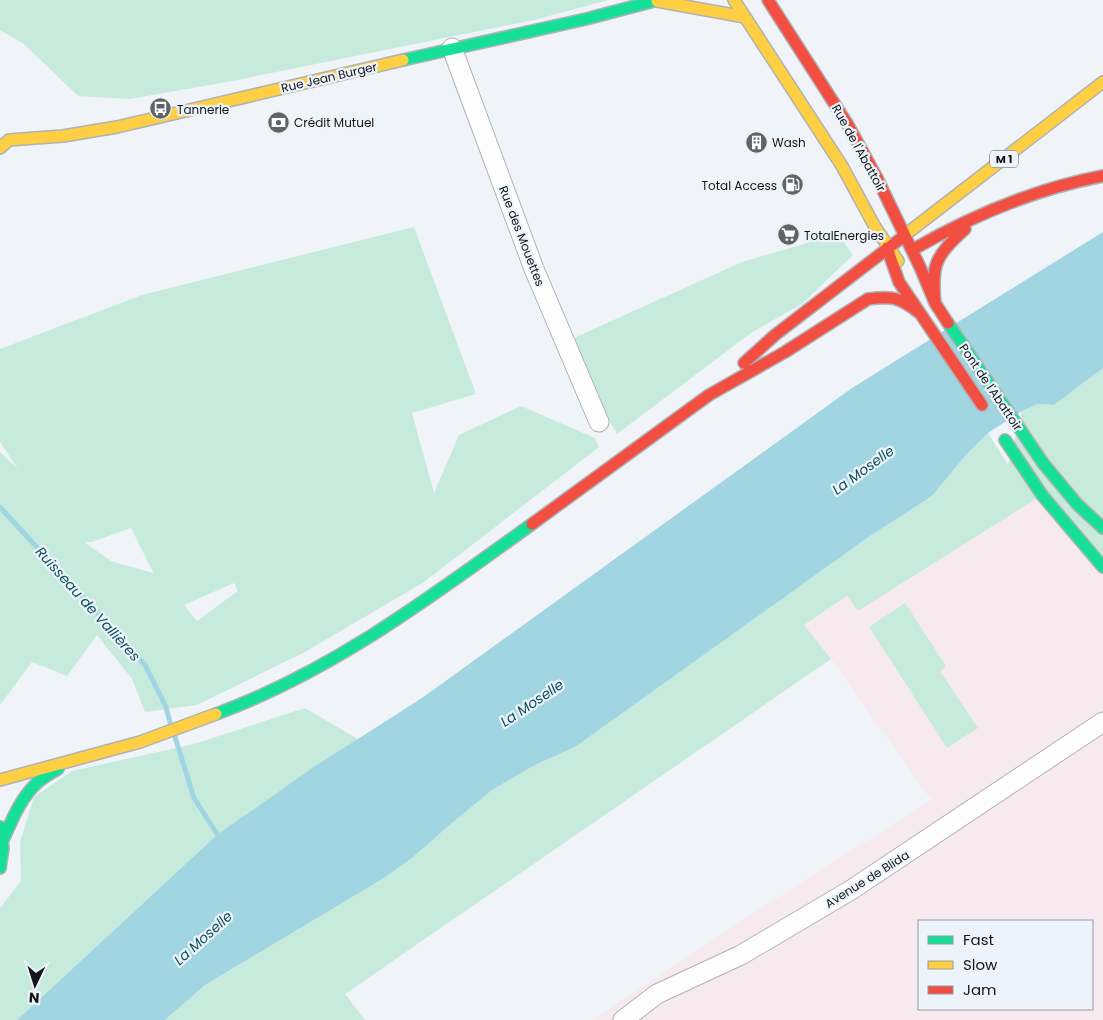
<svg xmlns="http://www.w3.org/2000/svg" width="1103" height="1020" font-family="Poppins,sans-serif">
<rect width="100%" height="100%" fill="#f0f4f8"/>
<!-- industrial -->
<path fill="#f7eaee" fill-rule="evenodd" d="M1042 495 1103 567V1020H593L722 933 931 800 831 659 803 625 847 596 858 610ZM919 921H1092V1009H919Z"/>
<!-- green -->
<path fill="#c6ebdc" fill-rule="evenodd" d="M0 0H609L534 20 227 82 130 99 78 96 24 44 0 30Z
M414 227 476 394 412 413 434 493 459 435 521 406 595 438 599 447 424 582 305 652 197 705 145 712 132 679 97 635 67 676 32 662 0 705V452L18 469 0 442V349L142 295ZM131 528 153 572V573L111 561 84 542H92ZM234 583 238 591 197 621 184 605Z
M838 234 853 255 802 304 751 333 617 434 565 342 742 262Z
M1103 368V567L1042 495 858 611 847 596 804 625 831 659 345 994 365 1020H165L205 985 384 878 412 858 452 823 492 790 535 765 575 747 870 536 932 496 965 456 988 433 1008 465 1022 411 1038 404 1054 405Z
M905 603 946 666 940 671 978 728 947 748 869 627Z
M305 708 358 739 218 834 17 1020H0V908L21 881 20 842 34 797 72 771 194 744Z"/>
<!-- water -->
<path fill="#a0d5e1" d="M1103 232V368L1054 405 1038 404 1022 411 988 433 965 456 932 496 870 536 575 747 535 765 492 790 452 823 412 858 384 878 205 985 165 1020H17L218 834 314 767 422 698 852 388Z"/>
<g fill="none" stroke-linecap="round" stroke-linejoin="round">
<!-- stream -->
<path stroke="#a0d5e1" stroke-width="5" d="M0 507 145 665 166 707 170 722
M175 737 194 798 221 840"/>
<defs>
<path id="street" d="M452 48 534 269 599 422
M623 1020 657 994 741 955 851 890 1103 722"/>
<path id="fast" d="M403 60 586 19 658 0
M948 323 1043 463 1077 504 1103 528
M1005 440 1042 495 1103 567
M216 714C333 671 432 596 532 524
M0 827 3 848 0 868
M3 840C12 820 21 797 38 782 44 777 51 773 58 769"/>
<path id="slow" d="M734 0 842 166 875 227 898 261
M657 1 745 17
M0 148 9 140 63 136 117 127 403 60
M905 235 1103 82
M0 780 140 742 216 714"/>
<path id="jam" d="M768 0 848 125 877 178 920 267 935 303 948 323
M887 248 899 282 982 405
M912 250C973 215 1034 189 1103 176
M935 303C931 263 936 256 965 229
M744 363 775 335 900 239
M532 524 709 395 785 352 868 299C892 296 899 297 918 312"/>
</defs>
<!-- street casing -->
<use href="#street" stroke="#afb2b5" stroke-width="21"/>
<!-- fast casing -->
<use href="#fast" stroke="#afb2b5" stroke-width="14"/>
<!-- slow casing -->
<use href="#slow" stroke="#afb2b5" stroke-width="14"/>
<!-- jam casing -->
<use href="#jam" stroke="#afb2b5" stroke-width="14"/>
<!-- street -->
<use href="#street" stroke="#fdfdfe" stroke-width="19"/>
<!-- fast -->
<use href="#fast" stroke="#16e098" stroke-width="11"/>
<!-- slow -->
<use href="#slow" stroke="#ffcf43" stroke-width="11"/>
<!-- jam -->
<use href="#jam" stroke="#f24e42" stroke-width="11"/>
</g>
<!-- icons -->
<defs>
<symbol id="bus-disc" viewBox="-11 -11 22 22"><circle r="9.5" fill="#616467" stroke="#edf3fb"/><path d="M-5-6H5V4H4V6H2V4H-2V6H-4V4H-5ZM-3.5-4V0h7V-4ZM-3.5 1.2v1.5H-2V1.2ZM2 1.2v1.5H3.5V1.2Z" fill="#fff"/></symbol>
<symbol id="bank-disc" viewBox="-11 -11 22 22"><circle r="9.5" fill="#616467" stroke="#edf3fb"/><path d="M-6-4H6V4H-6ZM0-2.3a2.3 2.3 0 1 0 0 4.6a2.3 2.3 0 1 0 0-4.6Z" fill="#fff"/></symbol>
<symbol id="building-disc" viewBox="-11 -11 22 22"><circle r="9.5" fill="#616467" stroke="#edf3fb"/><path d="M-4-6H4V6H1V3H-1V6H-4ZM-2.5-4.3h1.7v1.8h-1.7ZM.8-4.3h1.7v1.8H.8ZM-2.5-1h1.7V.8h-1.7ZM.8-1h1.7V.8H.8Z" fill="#fff"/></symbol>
<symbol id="fuel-disc" viewBox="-11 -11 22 22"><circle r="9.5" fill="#616467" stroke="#edf3fb"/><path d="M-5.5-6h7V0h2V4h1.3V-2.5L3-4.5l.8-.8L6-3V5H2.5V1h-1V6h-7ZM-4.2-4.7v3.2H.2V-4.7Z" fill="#fff"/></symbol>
<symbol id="supermarket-disc" viewBox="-11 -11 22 22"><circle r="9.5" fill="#616467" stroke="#edf3fb"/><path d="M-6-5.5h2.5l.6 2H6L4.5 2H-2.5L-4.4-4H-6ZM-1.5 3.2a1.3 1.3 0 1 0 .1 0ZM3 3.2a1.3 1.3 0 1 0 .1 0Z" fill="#fff"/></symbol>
</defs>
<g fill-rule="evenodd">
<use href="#bus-disc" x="148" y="96" width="25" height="25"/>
<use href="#bank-disc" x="266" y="110" width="25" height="25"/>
<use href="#building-disc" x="744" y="130" width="25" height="25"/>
<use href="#fuel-disc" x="780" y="172" width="25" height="25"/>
<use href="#supermarket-disc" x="776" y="222" width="25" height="25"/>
</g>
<g text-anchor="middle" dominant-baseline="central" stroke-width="4.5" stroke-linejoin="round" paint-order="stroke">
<!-- shield labels -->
<rect fill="#edf3fb" stroke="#55595d" stroke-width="1" x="990" y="150.5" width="28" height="17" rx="4"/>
<g font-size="11" font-weight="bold" fill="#141719">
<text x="1004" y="159">M 1</text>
</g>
<!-- street labels -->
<g font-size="12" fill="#141719" stroke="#edf3fb">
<text transform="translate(329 77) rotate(-13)">Rue Jean Burger</text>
<text transform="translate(859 148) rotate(61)">Rue de l'Abattoir</text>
<text transform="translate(522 236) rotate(69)">Rue des Mouettes</text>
<text transform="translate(991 387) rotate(56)">Pont de l'Abattoir</text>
<text transform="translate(867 879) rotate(-32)">Avenue de Blida</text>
</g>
<!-- poi labels -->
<g font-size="12" fill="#141719" stroke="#edf3fb" text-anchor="start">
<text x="177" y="109">Tannerie</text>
<text x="294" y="122">Crédit Mutuel</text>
<text x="772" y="142">Wash</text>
<text x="777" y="185" text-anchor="end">Total Access</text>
<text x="804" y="235">TotalEnergies</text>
</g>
<!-- water labels -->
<g font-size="14" font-style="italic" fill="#0d505a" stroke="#edf3fb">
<text transform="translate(863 470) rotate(-36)">La Moselle</text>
<text transform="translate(88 604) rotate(48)">Ruisseau de Vallières</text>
<text transform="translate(532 703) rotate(-34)">La Moselle</text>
<text transform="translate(203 938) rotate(-42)">La Moselle</text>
</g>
</g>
<!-- legend -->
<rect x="918" y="920" width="175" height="90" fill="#edf3fb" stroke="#969ba1"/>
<rect x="928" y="936" width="25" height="8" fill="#16e098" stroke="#969ba1"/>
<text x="963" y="945" font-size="15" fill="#141719">Fast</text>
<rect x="928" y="961" width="25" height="8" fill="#ffcf43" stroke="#969ba1"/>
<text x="963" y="970" font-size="15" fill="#141719">Slow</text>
<rect x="928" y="986" width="25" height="8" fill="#f24e42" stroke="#969ba1"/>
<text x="963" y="995" font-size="15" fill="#141719">Jam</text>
<!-- north arrow -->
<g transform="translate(35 985) rotate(184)" stroke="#edf3fb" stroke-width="4" paint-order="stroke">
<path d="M0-4L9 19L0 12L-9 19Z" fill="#141719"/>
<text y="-8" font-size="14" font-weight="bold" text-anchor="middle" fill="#141719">N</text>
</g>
</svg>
